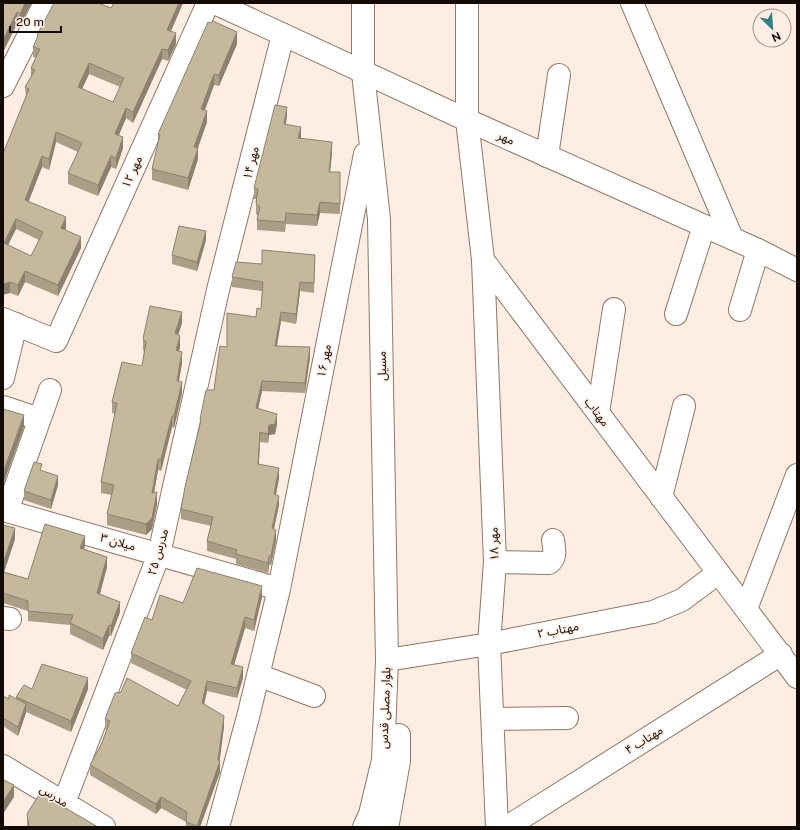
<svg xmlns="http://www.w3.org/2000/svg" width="800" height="830" font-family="'Public Sans','Noto Sans Arabic',sans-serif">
<rect width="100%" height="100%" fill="#feede2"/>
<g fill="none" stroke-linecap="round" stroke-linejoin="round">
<defs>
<path id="minor" d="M363 3V73L379 219 387 660 489 644 653 612 682 600 718 573
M467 3V120L483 260 797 677
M632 3 732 238
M3 86 45 3
M547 156 559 75
M483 260 495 562 489 644 497 827
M740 310 758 250
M676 314 704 226
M3 319 56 341 208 3
M3 378 16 324
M3 407 39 419
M598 413 614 309
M661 497 684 406
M3 510 279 589
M7 511 50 390
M495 562 549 563C557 557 554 549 553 540
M746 609 797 475
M3 618 10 619
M258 675 314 696
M493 719 567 718
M3 766 104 827
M64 803 159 554 218 290 283 35
M218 827 248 717 279 589 365 154
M507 827 781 654"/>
<path id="major" d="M215 3 467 120 758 250 797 270
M364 827 370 814 383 760 387 660
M386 827 388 823 399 761V735"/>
</defs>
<!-- minor casing -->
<use href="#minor" stroke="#907767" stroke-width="24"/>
<!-- major casing -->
<use href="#major" stroke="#907767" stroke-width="24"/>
<!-- minor -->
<use href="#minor" stroke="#fff" stroke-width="22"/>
<!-- major -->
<use href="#major" stroke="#fff" stroke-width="22"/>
</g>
<!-- wall -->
<path fill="#aa9e87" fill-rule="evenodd" d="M3 3H31L20 25 17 24 4 50 3 49Z
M183 3 171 31 176 44 168 61 162 59 133 123 126 118 119 135 123 148 116 169 111 167 98 196 68 184V173L78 152 56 142 49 170 42 167 28 201 66 228 65 230 81 248 58 296 25 282 18 296 10 293 4 151 26 98 25 87 31 77V68L36 58 33 57V47L37 38V35L111 8ZM89 74 120 87 113 102 82 89ZM16 229 39 240 31 256 8 245Z
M237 44 219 86 214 85 205 110 207 122 198 148V159L188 190 152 180V169L158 145V134Z
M287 117 285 124 301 138 332 153 330 172H340V214L320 213 317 226 286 224 285 232 257 230V220L258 216 256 214V199H254V188Z
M206 240 197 271 172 264V255Z
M315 255 314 293 300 291 296 324 281 321 277 346 310 357 305 393 262 391 258 409 277 424 275 434 269 435 268 443 260 442 259 464 279 478 276 495 279 505 274 529 276 540 271 565H269L268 573 236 564V559L207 551V541L211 526 181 519V509L200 425V419L214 390 227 347 256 317 261 309 262 291 232 287V277L262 264Z
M182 323 178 335 180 347 179 351 182 363 179 381 182 393 174 428 172 427 161 471 158 470 154 493 157 504 152 529 146 535 107 525V514L112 495 101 493V482L115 414 112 413V402L142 366 144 352 143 350V339Z
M42 471 58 485 51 509 24 500V491Z
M3 525 15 539 4 572 28 579 85 546 84 550 107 567 100 594 120 612 111 636H109L103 650 70 634V625L28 621V611L3 603Z
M262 597 254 631 245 628 234 665 243 678 237 698 207 691 204 705 224 727 219 761 220 772 200 827H186V822L161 808 156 814 90 775V765L101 745 107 730 105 729V719L178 706 187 690 131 663V653L152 620 183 603Z
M32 689H88L71 732 26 712 18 736 3 726V696L9 699H16V697Z
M27 814 98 827H99H27Z"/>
<!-- shaded-wall -->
<path fill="#8b816e" d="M25 3H31V4L20 25V14Z
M179 3H183L167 40V30Z
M17 12V24L4 50V38Z
M237 32V44L219 86V75Z
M176 33V44L168 61V50Z
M162 49V59L133 123V112Z
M89 63V74L78 97V87Z
M214 74V85L201 120V109Z
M287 107V117L284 134V124Z
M126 108V118L115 144V134Z
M207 111V122L194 158V147Z
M301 127V138L298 149V138Z
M56 132V142L49 170V159Z
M123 137V148L116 169V158Z
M332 142V153L329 182V172Z
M198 148V159L188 190V178Z
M42 156V167L25 211V200Z
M111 156V167L98 196V185Z
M320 202V213L317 226V215Z
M66 217V228L61 238V228Z
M16 219V229L4 253V243Z
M206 231V240L197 271V262Z
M81 237V248L58 296V285Z
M25 271V282L18 296V285Z
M10 282V293L3 295V284Z
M300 282V291L296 324V314Z
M182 312V323L175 345V333Z
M281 312V321L275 356V346Z
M180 336V347L176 362V350Z
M310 347V357L305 393V383Z
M182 352V363L177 392V381Z
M262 381V391L256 418V408Z
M182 382V393L174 428V416Z
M277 414V424L275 434 269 435 268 443V434L269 425Z
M24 415V427L3 485V473Z
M172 416V427L161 471V459Z
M260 432V442L258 474V464Z
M158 459V470L152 504V493Z
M279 468V478L274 504V494Z
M58 476V485L51 509V500Z
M157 492V504L152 529 146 535V524Z
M279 496V505L272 538V528Z
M15 528V539L3 575V564Z
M276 530V540L271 565V556Z
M85 536V546L80 559V548Z
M269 556V565L268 573V563Z
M107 557V567L97 604V593Z
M262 586V597L254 631V620Z
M120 602V612L111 636V626Z
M245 617V628L231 675V664Z
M109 625V636L103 650V639Z
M243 667V678L237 698V688Z
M88 678V689L71 732V721Z
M207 681V691L202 714V703Z
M26 704V713L18 736V727Z
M224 716V727L219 766 220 761V772L200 827H197L218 760Z
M14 785V797L3 814V802Z
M161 797V808L156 814V804Z"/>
<!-- building -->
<path fill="#c6b89d" stroke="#8b816e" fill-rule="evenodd" d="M3 3H25L20 14 17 12 4 38H3Z
M54 3H98L111 8 114 3H179L167 30 176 33 168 50 162 49 133 112 126 108 115 134 123 137 116 158 111 156 98 185 68 173 82 143 56 132 49 159 42 156 25 200 66 217 61 228 81 237 58 285 25 271 18 285 10 282 3 284V150L4 151 29 89 25 87 35 70 31 68 40 49 33 47 38 36 37 35ZM89 63 124 78 113 102 78 87ZM16 219 43 232 31 256 4 243Z
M213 21 237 32 219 75 214 74 201 109 207 111 194 147 198 148 188 178 152 169 160 135 158 134 208 22 210 23Z
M275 105 287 107 284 124 301 127 298 138 332 142 329 172H340V204L320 202 317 215 286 213 285 222 257 220 260 207 256 203 258 189 254 188Z
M179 226 206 231 197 262 172 255Z
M262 250 315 255 314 283 300 282 296 314 281 312 275 346 310 347 305 383 262 381 256 408 277 414 275 424 269 425 268 434 260 432 258 464 279 468 274 494 279 496 272 528 276 530 271 556H269L268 563 236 554 237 550 207 541 213 517 181 509 185 487 201 420 200 419 206 390H214L220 346 227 347V313L256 317 257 308 261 309 263 282 232 277 236 262 262 264Z
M150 306 182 312 175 333 180 336 176 350 182 352 177 381 182 382 174 416H172L161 459H158L152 493 157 492 152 518 146 524 107 514 114 485 101 482 117 403 112 402 122 362 142 366 146 342 143 339Z
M3 409 24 415 3 473Z
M34 462 42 464 40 470 58 476 51 500 24 491Z
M45 524 85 536 80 548 107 557 97 593 120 602 111 626 109 625 103 639 70 623 73 615 28 611V601L3 593V572L28 579Z
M3 525 15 528 3 564Z
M197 568 262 586 254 620 245 617 231 664 243 667 237 688 207 681 202 703 224 716 218 760 220 761 197 826 186 822 187 812 161 797 156 804 90 765 101 745 110 721 105 719 115 693 121 692 127 678 178 706 191 681 131 653 145 617 152 620 160 595 183 603Z
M42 664 88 678 71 721 16 697 24 685 32 689Z
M9 695 26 704 18 727 3 718V696L9 699Z
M3 780 14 785 3 802Z
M40 793 98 827H99H29L27 814Z"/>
<g text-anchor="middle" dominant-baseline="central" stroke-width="3" stroke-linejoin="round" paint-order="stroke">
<!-- street labels -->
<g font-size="12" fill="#140b06" stroke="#feede2">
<text transform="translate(506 138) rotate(24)">مهر</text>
<text transform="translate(251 163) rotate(-76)">مهر ۱۴</text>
<text transform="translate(132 172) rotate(-66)">مهر ۱۲</text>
<text transform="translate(324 361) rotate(-79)">مهر ۱۶</text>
<text transform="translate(382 366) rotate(-91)">مسیل</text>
<text transform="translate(597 412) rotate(53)">مهتاب</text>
<text transform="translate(118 542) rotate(16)">میلان ۳</text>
<text transform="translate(494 544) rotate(-92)">مهر ۱۸</text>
<text transform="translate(158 552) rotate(-74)">مدرس ۲۵</text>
<text transform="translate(558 630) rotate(-11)">مهتاب ۲</text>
<text transform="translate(385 708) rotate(-88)">بلوار مصلی قدس</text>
<text transform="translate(644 740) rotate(-32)">مهتاب ۴</text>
<text transform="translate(54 796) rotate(32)">مدرس</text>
</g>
</g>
<!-- border -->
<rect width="800" height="830" fill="none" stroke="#140b06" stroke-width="8"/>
<!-- north arrow -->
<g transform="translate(772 28) rotate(155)"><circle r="19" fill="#feede2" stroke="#a0938a"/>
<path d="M0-3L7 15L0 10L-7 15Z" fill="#367e84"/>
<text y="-6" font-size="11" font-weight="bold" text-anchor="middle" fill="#140b06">N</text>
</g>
<!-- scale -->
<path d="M10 26v6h51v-6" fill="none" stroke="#140b06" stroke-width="2"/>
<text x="16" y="26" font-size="12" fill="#140b06" stroke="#feede2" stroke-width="3" paint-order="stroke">20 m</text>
</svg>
